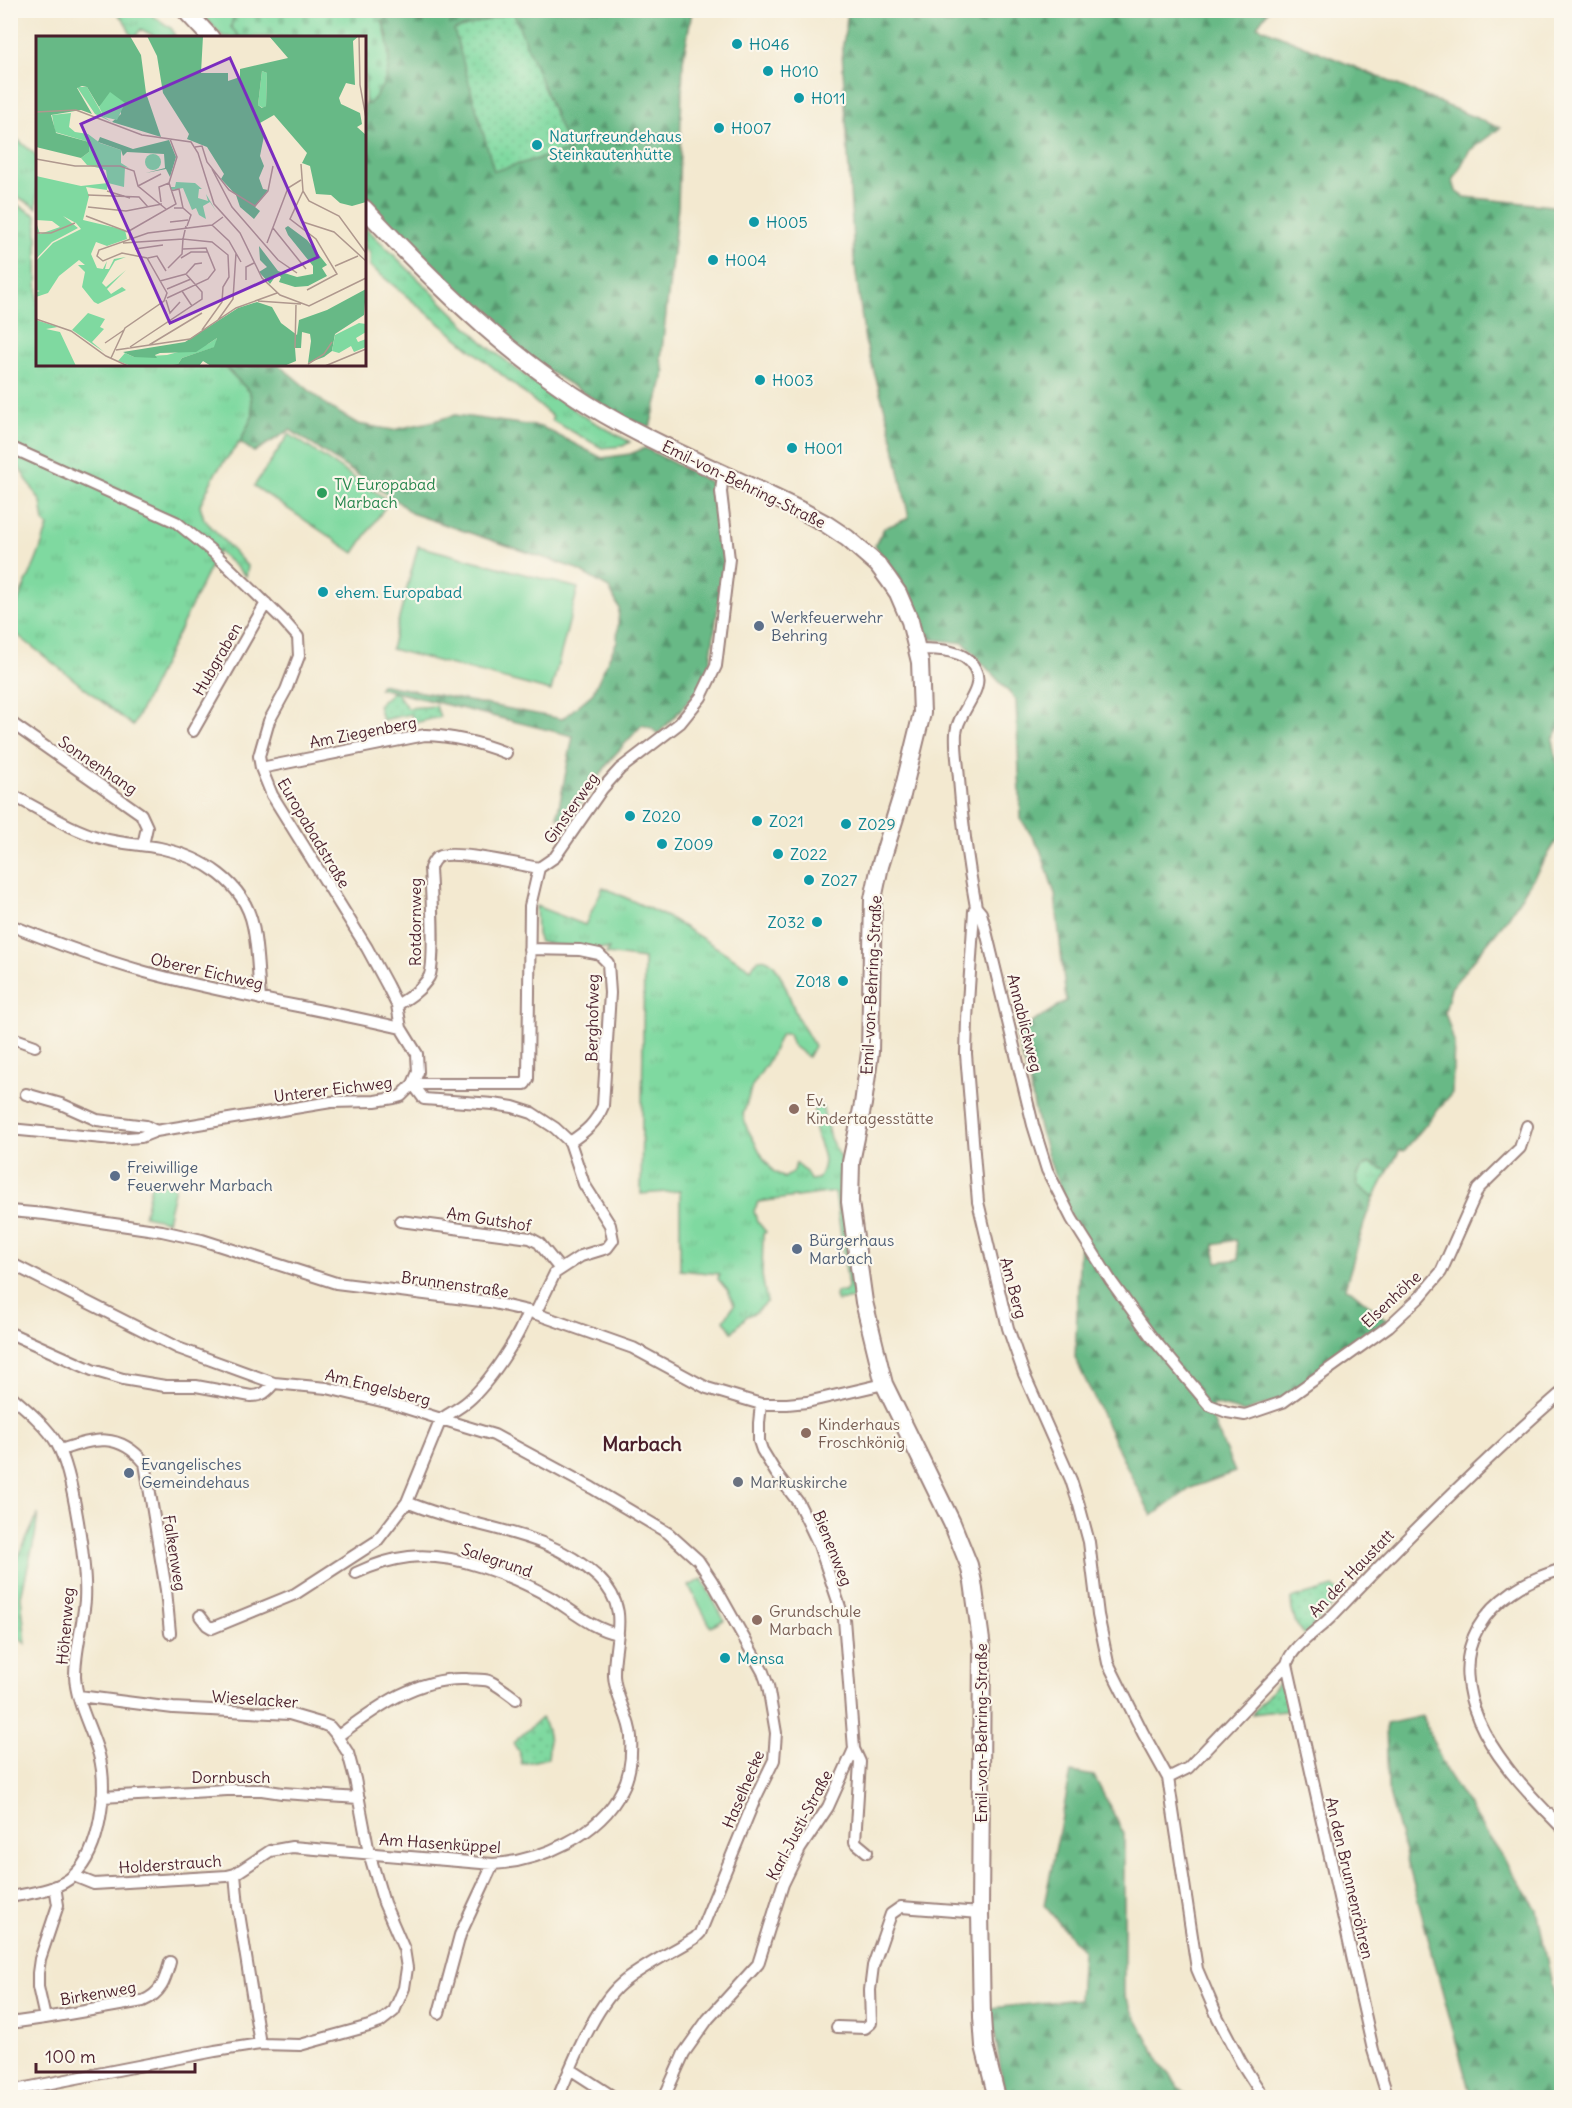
<svg xmlns="http://www.w3.org/2000/svg" width="1572" height="2108" font-family="Delius,sans-serif">
<defs>
<pattern id="grass-tufts" width="24" height="20" patternUnits="userSpaceOnUse" patternTransform="scale(1.5)"><rect width="24" height="20" fill="#7fd9a0"/><path d="M3 7l-1-3M5 7V3M7 7l1-3M15 17l-1-3M17 17v-4M19 17l1-3" fill="none" stroke="#6fba8a"/></pattern>
<pattern id="forest-firs" width="22" height="20" patternUnits="userSpaceOnUse" patternTransform="scale(1.5)"><rect width="22" height="20" fill="#67b986"/><path d="M5 1l3.5 6h-7zM16 11l3.5 6h-7z" fill="#57966e"/></pattern>
<pattern id="cemetery-stones" width="16" height="16" patternUnits="userSpaceOnUse" patternTransform="scale(1.5)"><rect width="16" height="16" fill="#7fd9a0"/><path d="M2 7V4a2 2 0 0 1 4 0v3zM10 15v-3a2 2 0 0 1 4 0v3z" fill="#6fba8a"/></pattern>
<pattern id="park-dots" width="8" height="8" patternUnits="userSpaceOnUse" patternTransform="scale(1.5)"><rect width="8" height="8" fill="#7fd9a0"/><path d="M2 2h.1M6 6h.1" fill="none" stroke="#6fba8a" stroke-width="1.8" stroke-linecap="round"/></pattern>
</defs>
<rect width="100%" height="100%" fill="#fbf7ec"/>
<filter id="ink" filterUnits="userSpaceOnUse"><feTurbulence type="fractalNoise" baseFrequency=".0167" numOctaves="2"/><feDisplacementMap in="SourceGraphic" scale="12" xChannelSelector="R" yChannelSelector="G"/><feConvolveMatrix kernelMatrix="1 2 1 2 8 2 1 2 1" color-interpolation-filters="sRGB"/></filter>
<filter id="wash" filterUnits="userSpaceOnUse"><feTurbulence type="fractalNoise" baseFrequency=".008" numOctaves="4" result="noise"/><feDisplacementMap in="SourceGraphic" scale="24" xChannelSelector="R" yChannelSelector="G"/><feGaussianBlur stdDeviation="1.35" result="paint"/><feColorMatrix in="noise" values="0 0 0 0 0 0 0 0 0 0 0 0 0 0 0 0 0 1.4 0 .05"/><feComposite in="paint" operator="in"/></filter>
<g filter="url(#wash)">
<rect width="100%" height="100%" fill="#f3e9d0"/>
<!-- grass -->
<path fill="url(#grass-tufts)" stroke="#647c66" stroke-width="1.5" d="M114 11H146L172 29 175 37H156L141 29 135 37H132L124 20Z
M199 11H235L231 27 240 37H223Z
M11 134 37 156V208L11 193Z
M11 201 37 216 38 364 223 365 250 392 253 415 240 442 216 472 200 505 204 519 248 567 246 576 218 551 133 726 11 630C11 611 27 582 35 563 40 551 44 538 48 526L44 522 41 502 15 461 11 458Z
M364 226 487 346 536 384 585 417 630 442 623 446 602 448 551 420 553 417 370 266V253L365 248Z
M603 887 671 919 751 969C754 963 760 955 768 960 781 966 791 1004 798 1018 803 1027 809 1036 814 1046L808 1057 793 1046 789 1034H781L768 1062 752 1086 743 1115 746 1126 764 1159 773 1171 784 1178 794 1171 796 1163 806 1172 810 1180 818 1179C832 1156 817 1148 814 1125 813 1119 814 1112 814 1106L817 1103 823 1109 830 1138 841 1159 850 1276 854 1295 853 1299 837 1301 835 1297 836 1292H845L848 1287 835 1192 758 1202 754 1211 757 1221 766 1232 763 1234 762 1276 767 1302 756 1312 747 1316 732 1332 724 1320 734 1305 728 1291 718 1279 719 1274 680 1270V1191L641 1194 644 959 606 954 609 949 556 945 540 942 537 934 536 906 585 925Z
M1370 1163 1388 1171 1374 1198 1357 1185C1355 1175 1361 1166 1370 1163Z
M38 1514 35 1537 21 1596 26 1644 11 1632V1573Z"/>
<!-- forest -->
<path fill="url(#forest-firs)" stroke="#586c58" stroke-width="1.5" fill-rule="evenodd" d="M436 10 692 11 683 61 678 206 661 359 665 372 650 427 625 418 524 356 414 255 365 199 364 104H369L388 37 382 20 395 11H408L421 22Z
M848 11H1268L1257 26 1500 128 1469 151 1453 181 1456 191 1465 197 1561 207 1562 725 1553 739 1561 785V834L1509 916 1451 988 1445 1012 1454 1042 1452 1093 1404 1151 1400 1150 1388 1171 1370 1163C1361 1167 1355 1175 1357 1185L1374 1198 1366 1217 1345 1288 1351 1290 1388 1321 1282 1399 1244 1412 1214 1404 1210 1414 1235 1472 1191 1488 1152 1516 1133 1480 1075 1358 1080 1240 1052 1168 1038 1125 1030 1086 1016 1033 1066 1001 1055 894 1040 849 1021 819 1016 700 964 643 930 639 907 593 875 545 884 528 909 518 889 423 865 341 854 258 842 51ZM1236 1240 1239 1259 1217 1262 1214 1244Z
M223 365H279L329 407 358 424 393 430 430 422 455 415 542 427 602 458 630 454 645 448 710 482 715 496 725 558 710 662 697 692 658 734 651 728 642 725 611 759 570 820 557 817 573 736 379 688 381 684 562 719 592 694 617 641 619 608 609 588 574 568 411 513 397 501 290 430 254 452 240 442 253 415 250 392Z
M1422 1716 1447 1773 1537 1909 1561 2030V2097H1471L1388 1790 1386 1724Z
M1071 1772 1094 1776 1124 1834V1995L1164 2069 1189 2097 1006 2098 1004 2093 991 2008 1079 1999 1082 1950 1044 1905Z"/>
<!-- cemetery -->
<path fill="url(#cemetery-stones)" stroke="#647c66" stroke-width="1.5" d="M235 11H395L382 20C392 52 394 78 369 104H365L364 38 240 37 231 27Z"/>
<!-- park -->
<path fill="url(#park-dots)" stroke="#647c66" stroke-width="1.5" d="M513 12 569 150 494 171 454 30Z
M392 692 397 693 407 708 436 706 440 717 414 723 411 714 382 720 378 705Z
M1333 1587 1342 1594 1305 1635C1295 1628 1291 1610 1291 1599Z
M1281 1680 1286 1681 1292 1709 1252 1714Z
M541 1718C550 1730 550 1744 548 1758L522 1764 519 1752 513 1743Z"/>
<!-- pitch -->
<path fill="#7fd9a0" stroke="#647c66" stroke-width="1.5" d="M289 434 389 501 354 553 254 486Z
M418 546 578 588 551 691 391 649Z
M152 1181 175 1187 167 1221 144 1216Z
M702 1579 724 1620 711 1627 689 1586Z"/>
</g>
<g filter="url(#ink)">
<g fill="none" stroke-linecap="round" stroke-linejoin="round">
<defs>
<path id="minor" d="M10 447 176 522 213 552 283 620 298 637 299 656 286 690 269 721 259 756 261 768 272 795 367 948 387 985 397 1005 401 1028 417 1054 418 1072 413 1084 401 1096 394 1098 375 1101 331 1102 156 1131 141 1137 113 1139 10 1129
M917 649C937 649 966 649 975 669 986 690 958 711 956 733 955 748 958 764 959 779 962 822 968 864 976 907L981 913 985 927 1033 1125 1047 1170 1072 1219 1111 1281 1150 1335 1209 1405 1227 1412 1245 1415 1283 1402 1389 1326 1420 1297 1441 1272 1478 1189 1520 1148 1527 1126
M10 722 141 814 147 827 143 845
M193 731 266 603
M261 768 425 735C454 736 478 742 506 753
M10 794C40 809 70 830 101 838 120 844 141 844 160 848 202 857 244 882 253 926 258 950 258 976 260 999
M976 907 974 911 967 1019 966 1054 978 1202 1008 1328 1024 1374 1071 1480 1079 1505 1089 1542 1098 1615 1108 1663 1143 1733 1168 1778 1197 1969 1218 2018 1241 2062 1264 2098
M10 925C55 943 99 959 145 972 229 995 316 1008 401 1028
M529 949 580 950 599 954 608 963 610 993 603 1106C596 1123 585 1132 570 1142
M397 1005C410 997 421 990 429 977 436 964 431 888 430 868 432 863 434 859 438 857 452 849 521 865 539 868
M10 1037 35 1046
M413 1084H525L528 1079 530 906 539 868 555 857 602 789 620 769 680 723 701 697 716 666 729 559 721 492 723 473
M413 1084 424 1099 493 1104 513 1107 532 1113 555 1128 570 1142 584 1184 610 1225 613 1240 607 1248 581 1256 555 1273 535 1314
M26 1094 61 1104 97 1120 146 1126 156 1131
M10 1211 45 1214 162 1231 202 1240 336 1283 489 1302 528 1311 633 1348 707 1388 761 1404H787L807 1402 884 1384
M400 1221 530 1238 539 1243 560 1269
M10 1263 178 1348 274 1383 327 1388 390 1403 441 1419C450 1413 460 1408 468 1401 489 1383 519 1338 528 1311
M10 1333 92 1370 123 1379 165 1386H196L251 1396C262 1396 267 1392 274 1383
M10 1395C25 1408 48 1427 57 1444 73 1472 87 1567 85 1600 83 1625 75 1651 75 1676 76 1703 92 1729 99 1755 108 1788 101 1850 74 1875 59 1890 31 1893 10 1897
M761 1404 759 1423V1441L762 1450 776 1473 798 1502 807 1520 819 1545 844 1619 854 1749 860 1762 855 1842 867 1852
M61 1450C94 1438 119 1432 145 1463L166 1590 170 1633
M1562 1569C1544 1575 1527 1581 1512 1592 1444 1639 1463 1710 1507 1767 1523 1789 1543 1808 1562 1828
M356 1573C373 1565 390 1559 409 1557 454 1552 511 1575 550 1597 573 1611 592 1629 618 1634
M200 1616 207 1625 212 1628 295 1594 377 1541 407 1502 441 1419 494 1435 592 1488 668 1533 698 1560 712 1581 763 1672 768 1686 776 1733 774 1760 754 1801 700 1933 695 1938C671 1953 642 1966 621 1984 595 2006 571 2066 558 2098
M1287 1664 1373 2050 1388 2098
M338 1736C376 1708 416 1677 466 1679 473 1680 483 1679 489 1681 498 1685 508 1693 516 1699
M1168 1778 1188 1768 1287 1664C1291 1647 1317 1631 1330 1618 1404 1540 1480 1463 1562 1392
M102 1797 227 1790H262L282 1793 359 1798
M235 1874 238 1907 260 2044
M74 1876 94 1884 227 1876 235 1874 270 1851 292 1847 493 1864C541 1861 600 1835 622 1790 631 1774 632 1755 631 1737 630 1716 615 1698 614 1676 613 1639 632 1610 599 1578 545 1527 471 1530 407 1502
M55 1886 58 1905 40 1959 38 1973V1987L45 2018 143 2001C162 1993 165 1980 170 1962
M439 2013 460 1935 493 1864
M10 2023 45 2018
M837 2027 865 2028 871 2023 870 1990 873 1966 891 1914 901 1907 980 1913
M570 2069 615 2098
M10 2091 215 2051 260 2044 300 2045 369 2026 380 2022 394 2011 404 1988 407 1968 404 1949 384 1903 369 1853 355 1779 348 1753 335 1733 330 1727 320 1723 289 1714 173 1708 79 1696
M664 2098 684 2053 708 2019 758 1964 783 1884 800 1849 828 1807 854 1749"/>
<path id="secondary" d="M185 10 211 38
M364 208C440 289 520 368 618 422 678 455 742 481 804 512L826 524 847 538 878 565 889 580 898 593 910 621 920 662 922 713 902 795 880 866 873 899 870 1052 863 1104 851 1162 850 1202 864 1302 884 1384 952 1523 969 1565 973 1582 982 1648 980 1913 982 2017 984 2046 997 2098"/>
</defs>
<!-- minor casing -->
<use href="#minor" stroke="#9e847e" stroke-width="14"/>
<!-- secondary casing -->
<use href="#secondary" stroke="#9e847e" stroke-width="20"/>
<!-- minor -->
<use href="#minor" stroke="#fff" stroke-width="10"/>
<!-- secondary -->
<use href="#secondary" stroke="#fff" stroke-width="16"/>
</g>
</g>
<!-- markers -->
<g fill="#0f9aa8" stroke="#fbf7ec" stroke-width="2">
<circle cx="737" cy="44" r="6"/>
<circle cx="768" cy="71" r="6"/>
<circle cx="799" cy="98" r="6"/>
<circle cx="719" cy="128" r="6"/>
<circle cx="537" cy="145" r="6"/>
<circle cx="754" cy="222" r="6"/>
<circle cx="713" cy="260" r="6"/>
<circle cx="760" cy="380" r="6"/>
<circle cx="792" cy="448" r="6"/>
<circle cx="323" cy="592" r="6"/>
<circle cx="630" cy="816" r="6"/>
<circle cx="757" cy="821" r="6"/>
<circle cx="846" cy="824" r="6"/>
<circle cx="662" cy="844" r="6"/>
<circle cx="778" cy="854" r="6"/>
<circle cx="809" cy="880" r="6"/>
<circle cx="817" cy="922" r="6"/>
<circle cx="843" cy="981" r="6"/>
<circle cx="725" cy="1658" r="6"/>
</g>
<circle fill="#2e9e5b" stroke="#fbf7ec" stroke-width="2" cx="322" cy="493" r="6"/>
<g fill="#5c6f8a" stroke="#fbf7ec" stroke-width="2">
<circle cx="759" cy="626" r="6"/>
<circle cx="115" cy="1176" r="6"/>
<circle cx="797" cy="1249" r="6"/>
<circle cx="129" cy="1473" r="6"/>
</g>
<g fill="#8d6e63" stroke="#fbf7ec" stroke-width="2">
<circle cx="794" cy="1109" r="6"/>
<circle cx="806" cy="1433" r="6"/>
<circle cx="757" cy="1620" r="6"/>
</g>
<circle fill="#6b7280" stroke="#fbf7ec" stroke-width="2" cx="738" cy="1482" r="6"/>
<g text-anchor="middle" dominant-baseline="central" stroke-width="4.5" stroke-linejoin="round" paint-order="stroke">
<!-- culture labels -->
<g font-size="16" fill="#0d838f" stroke="#fbf7ec" text-anchor="start">
<text x="749" y="44">H046</text>
<text x="780" y="71">H010</text>
<text x="811" y="98">H011</text>
<text x="731" y="128">H007</text>
<text x="549" y="136">Naturfreundehaus<tspan x="549" dy="18">Steinkautenhütte</tspan></text>
<text x="766" y="222">H005</text>
<text x="725" y="260">H004</text>
<text x="772" y="380">H003</text>
<text x="804" y="448">H001</text>
<text x="335" y="592">ehem. Europabad</text>
<text x="642" y="816">Z020</text>
<text x="769" y="821">Z021</text>
<text x="858" y="824">Z029</text>
<text x="674" y="844">Z009</text>
<text x="790" y="854">Z022</text>
<text x="821" y="880">Z027</text>
<text x="805" y="922" text-anchor="end">Z032</text>
<text x="831" y="981" text-anchor="end">Z018</text>
<text x="737" y="1658">Mensa</text>
</g>
<!-- leisure labels -->
<g font-size="16" fill="#27864d" stroke="#fbf7ec" text-anchor="start">
<text x="334" y="484">TV Europabad<tspan x="334" dy="18">Marbach</tspan></text>
</g>
<!-- street labels -->
<g font-size="16" fill="#4a1f2b" stroke="#fbf7ec">
<text transform="translate(744 484) rotate(26)">Emil-von-Behring-Straße</text>
<text transform="translate(217 659) rotate(-60)">Hubgraben</text>
<text transform="translate(363 732) rotate(-11)">Am Ziegenberg</text>
<text transform="translate(98 765) rotate(34)">Sonnenhang</text>
<text transform="translate(571 808) rotate(-55)">Ginsterweg</text>
<text transform="translate(314 833) rotate(59)">Europabadstraße</text>
<text transform="translate(415 922) rotate(-90)">Rotdornweg</text>
<text transform="translate(207 971) rotate(13)">Oberer Eichweg</text>
<text transform="translate(871 985) rotate(-87)">Emil-von-Behring-Straße</text>
<text transform="translate(592 1018) rotate(-89)">Berghofweg</text>
<text transform="translate(1025 1023) rotate(76)">Annablickweg</text>
<text transform="translate(333 1089) rotate(-7)">Unterer Eichweg</text>
<text transform="translate(489 1219) rotate(9)">Am Gutshof</text>
<text transform="translate(455 1284) rotate(8)">Brunnenstraße</text>
<text transform="translate(1014 1288) rotate(75)">Am Berg</text>
<text transform="translate(1391 1299) rotate(-43)">Elsenhöhe</text>
<text transform="translate(378 1387) rotate(14)">Am Engelsberg</text>
<text transform="translate(833 1548) rotate(68)">Bienenweg</text>
<text transform="translate(175 1553) rotate(81)">Falkenweg</text>
<text transform="translate(497 1560) rotate(19)">Salegrund</text>
<text transform="translate(1351 1573) rotate(-46)">An der Haustatt</text>
<text transform="translate(65 1626) rotate(-85)">Höhenweg</text>
<text transform="translate(255 1699) rotate(4)">Wieselacker</text>
<text transform="translate(981 1733) rotate(-90)">Emil-von-Behring-Straße</text>
<text x="231" y="1777">Dornbusch</text>
<text transform="translate(743 1789) rotate(-67)">Haselhecke</text>
<text transform="translate(799 1825) rotate(-62)">Karl-Justi-Straße</text>
<text transform="translate(440 1843) rotate(4)">Am Hasenküppel</text>
<text transform="translate(170 1864) rotate(-4)">Holderstrauch</text>
<text transform="translate(1350 1878) rotate(77)">An den Brunnenröhren</text>
<text transform="translate(98 1993) rotate(-10)">Birkenweg</text>
</g>
<!-- service labels -->
<g font-size="16" fill="#4e5e75" stroke="#fbf7ec" text-anchor="start">
<text x="771" y="617">Werkfeuerwehr<tspan x="771" dy="18">Behring</tspan></text>
<text x="127" y="1167">Freiwillige<tspan x="127" dy="18">Feuerwehr Marbach</tspan></text>
<text x="809" y="1240">Bürgerhaus<tspan x="809" dy="18">Marbach</tspan></text>
<text x="141" y="1464">Evangelisches<tspan x="141" dy="18">Gemeindehaus</tspan></text>
</g>
<!-- education labels -->
<g font-size="16" fill="#785e54" stroke="#fbf7ec" text-anchor="start">
<text x="806" y="1100">Ev.<tspan x="806" dy="18">Kindertagesstätte</tspan></text>
<text x="818" y="1424">Kinderhaus<tspan x="818" dy="18">Froschkönig</tspan></text>
<text x="769" y="1611">Grundschule<tspan x="769" dy="18">Marbach</tspan></text>
</g>
<!-- worship labels -->
<g font-size="16" fill="#5b616d" stroke="#fbf7ec" text-anchor="start">
<text x="750" y="1482">Markuskirche</text>
</g>
<!-- quarter labels -->
<g font-size="20" font-weight="bold" fill="#4a1f2b" stroke="#fbf7ec">
<text x="642" y="1443">Marbach</text>
</g>
</g>
<!-- overview -->
<g transform="translate(36 36)">
<rect width="330" height="330" fill="#f3e9d0"/>
<path d="M226 35 231 37 230 70 227 72 222 69ZM41 51H51L68 81 76 86 59 78ZM35 77 33 91 39 96 52 98 64 107 85 114V127L93 132 89 131 88 151 72 147 70 134 51 129 45 122 53 116V106L19 96 16 79ZM0 140 45 150 72 147 71 154 50 151 53 160 47 184 89 194 91 203 71 210 60 206 55 218 61 232 67 233 71 225 69 233H73L78 223 90 221 79 225 66 247 70 251 90 234 71 253 75 258 86 251 90 254 62 268 58 266 46 251 49 236 42 229H49L43 224 23 240 12 257 0 261V256L4 255 0 254V225L17 207 45 193 40 187 27 180 42 192 16 206 0 223V186L4 198 24 191 16 185 0 184ZM140 146 159 147 166 153H163L162 162 172 165 170 158 180 175 174 166 167 170 170 183 163 179 160 172 156 174 147 152 136 154 134 151H139ZM52 277 69 283 64 291 68 293 56 306 68 316 36 294ZM0 284 22 291 10 293 24 296 40 330H0ZM181 302 179 311 146 322 142 328 131 329 142 330H95L82 325 89 317 98 321 131 319 172 308Z" fill="#7fd9a0"/>
<path d="M0 0H94L105 19 110 57 125 101 76 86 85 78 84 72 72 63 63 71 51 51 46 50 41 52 56 78 45 74 15 79 20 97 53 106V116L45 122 0 111ZM111 0H167L165 37H192V45L204 41V33L252 22 233 0H323L317 5 319 49 310 47 303 62 305 68 324 77 326 88 321 91 330 99V166L316 170 304 167 295 159 280 158 274 130 266 127 271 117 238 79 224 87 228 100 224 120 228 130 223 142 227 153 232 154 219 171 224 175 218 183 204 171 200 159 185 143 188 138 171 111 151 103 153 98 127 57 121 20ZM226 35 231 37 230 70 226 72 222 69ZM64 101 97 113 133 104 140 121 134 141 130 133 110 137 129 132 128 118 91 116 87 120 85 114 62 106ZM252 190 271 204 291 229 286 232 291 240 272 250 259 251 243 246 245 241 241 238 234 248 223 236 231 231 224 224 223 210 242 235 261 241 277 238V230L252 199 249 192ZM330 253 328 279 299 298 296 315 288 321 272 327 275 305 274 298 266 296 265 312H259L260 325 248 330H175L167 325 163 330 131 329 142 328 146 322 178 311 181 302 160 316 124 317 119 319 121 322 98 321 87 316 149 306 202 272 221 266 236 271 245 287 261 299 263 284 291 274Z" fill="#67b986" fill-rule="evenodd"/>
<path d="M74 56 89 67 81 84 68 81 63 71Z" fill="#7fd9a0"/>
<path d="M323 287 330 288V296L320 302 322 306 330 303V311L318 316 315 310 303 317 296 315 299 299Z" fill="#7fd9a0"/>
<path d="M109 126a8 8 0 1 1 16 0a8 8 0 1 1-16 0Z" fill="#7fd9a0"/>
<path fill="none" stroke="#af988e" stroke-width="1.5" d="M323 0 324 49 330 82M0 76 40 74 106 99 155 106 162 117 178 168 204 197 226 242 244 259 273 270 330 242M159 111 166 110 171 126 193 154 219 170 232 155 237 130M0 123 39 130H84L98 135 102 150 130 173M265 128 267 155 273 165 303 180 330 217M176 133 196 171 242 224 261 237M102 150 125 138M71 155 94 162M135 155 143 153 147 172M267 155 254 183 280 203 301 238 271 254M52 159 103 161 112 171M125 166 123 151 133 147M52 171 90 175 126 168M138 172H147L155 179 151 190M50 180 92 196M134 186 152 184M267 186 298 196 330 225M176 189 193 205 205 226M237 192 270 233M0 197H15L39 187M94 203 93 195 140 168 133 147 141 121 134 103M87 207 147 203 150 190M231 207 252 152 265 144M99 213 127 209M112 222 121 220 130 235M145 222 155 216H172M299 230 322 220M132 232 146 218 147 203 176 206 192 219 193 241 187 251 186 266 166 294M150 238 159 228 166 227M210 244V231L218 227M124 245 150 238M131 253 155 243M146 255 156 270M131 262 172 243 179 234 170 212 147 213M130 264 134 277 144 266M222 265 265 268M0 283 35 295 70 320 92 330M182 284 197 263 200 217M69 307 88 294M113 309 166 277M94 311 166 263V256L150 238M259 312 260 269M80 314 154 303 200 272 241 257M75 322 89 292 128 265 131 257 111 222 86 217 67 225 61 220 63 214 112 197 176 189 187 181M272 328 288 318 296 306M289 330 330 313"/>
<path fill="#7b2cbf" fill-opacity="0.15" stroke="#7b2cbf" stroke-width="3" d="M194 22 282 221 134 287 45 88Z"/>
<rect width="330" height="330" fill="none" stroke="#4a1f2b" stroke-width="3"/>
</g>
<!-- margin -->
<rect width="1572" height="2108" fill="none" stroke="#fbf7ec" stroke-width="36"/>
<!-- scale -->
<path d="M36 2063v9h159v-9" fill="none" stroke="#4a1f2b" stroke-width="3"/>
<text x="45" y="2063" font-size="18" fill="#4a1f2b" stroke="#fbf7ec" stroke-width="4.5" paint-order="stroke">100 m</text>
</svg>
